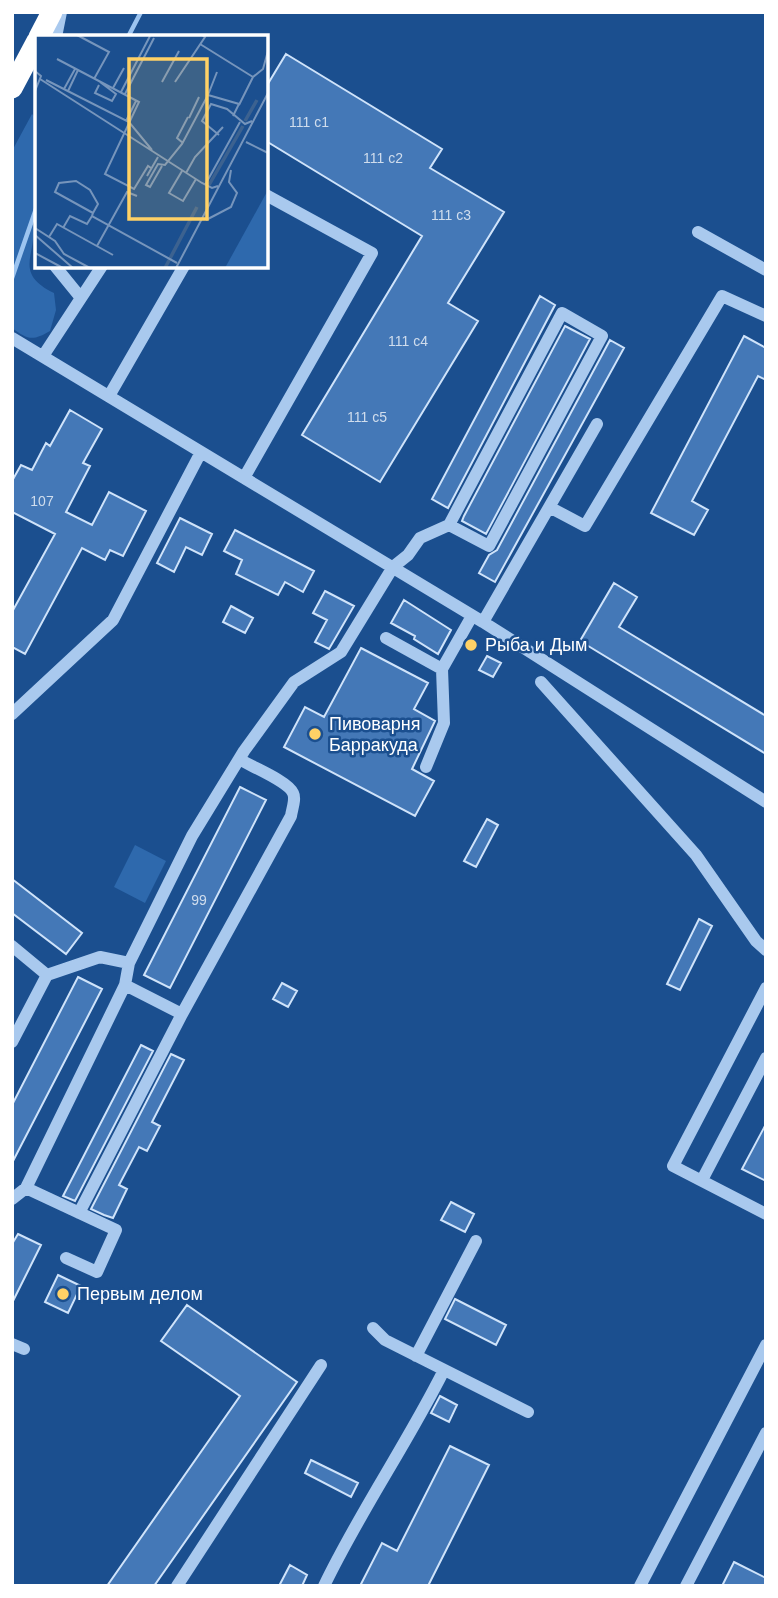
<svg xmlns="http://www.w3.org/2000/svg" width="778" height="1598" font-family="Arial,sans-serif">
<rect width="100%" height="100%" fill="#1b4f8f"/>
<!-- green -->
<path fill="#2e69ad" d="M32 114 37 119V206L31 219C42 251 9 271 54 293L56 310 50 331C33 341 28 340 12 328V151Z
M135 845 166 861 145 903 114 887Z"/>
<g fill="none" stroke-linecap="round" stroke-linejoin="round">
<!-- stream -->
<path stroke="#9cc4f0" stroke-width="4.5" d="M128 37 141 12
M12 278 37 206"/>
</g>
<!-- building -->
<path fill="#4478b7" stroke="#cfe3fa" stroke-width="2" d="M286 54 442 149 430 168 504 212 448 303 478 321 380 482 302 435 422 236 266 141V87Z
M540 296 555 305 448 508 432 499Z
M565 326 590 339 486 534 462 521 464 516Z
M744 336 766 348V380L758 376 692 501 708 510 694 535 651 513Z
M610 340 624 348 495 582 479 573 489 555 497 550Z
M70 410 102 429 83 463 90 466 66 512 92 525 109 492 146 511 123 556 110 550 105 560 82 548 25 654 12 647V612L55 534 12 512V481L21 465 32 470 46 443 50 446Z
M180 518 212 534 202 555 186 547 174 572 157 563Z
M235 530 314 571 303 592 285 582 278 595 236 574 242 560 224 551Z
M614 583 637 597 619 627 766 716V754L580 641Z
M325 591 354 606 329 649 315 642 327 620 313 613Z
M404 600 451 630 438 654 414 639 415 636 391 623Z
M231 606 253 618 245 633 223 622Z
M361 648 428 683 414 709 435 721 412 769 434 781 415 816 284 747 305 707 324 717Z
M487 656 501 663 493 677 479 670Z
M240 787 266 800 170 988 144 975Z
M487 819 498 825 476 867 464 861Z
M12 879 82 933 66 954 12 913Z
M699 919 712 926 680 990 667 984Z
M78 977 102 989 12 1163V1105Z
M282 983 297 991 288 1007 273 999Z
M141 1045 153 1051 75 1201 63 1196Z
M171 1054 184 1060 152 1122 160 1126 147 1151 139 1147 119 1185 127 1189 113 1218 104 1215 91 1209Z
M766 1124V1181L742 1169Z
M451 1202 474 1214 465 1232 441 1220Z
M18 1234 41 1245 12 1303V1244Z
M58 1275 81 1286 68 1313 45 1302Z
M455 1299 506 1325 496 1345 445 1319Z
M187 1305 297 1382 154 1586H107L240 1396 161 1341Z
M440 1396 457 1405 449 1422 431 1413Z
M450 1446 489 1465 428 1586H360L382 1543 397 1551Z
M311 1460 358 1483 351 1497 305 1473Z
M734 1562 766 1578V1586H722Z
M290 1565 307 1575 302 1586H279Z"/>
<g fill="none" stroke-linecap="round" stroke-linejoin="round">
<!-- minor -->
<path stroke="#a9c9ee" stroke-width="12" d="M56 37 61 12
M698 232 766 270
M55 266 81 298
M12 338 483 622 766 802
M43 356 102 266
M109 396 184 266
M244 478 372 253 266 195
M551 508 585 526 722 296 766 316
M483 622 597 424
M386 638 442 669
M541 682 696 855 756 941 766 950
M12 714 113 620 201 452
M426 767 444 723 442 669 472 616
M12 946 47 975 12 1042
M47 975 100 957 129 963
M766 988 673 1166 766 1214
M182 1014 291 816C292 809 296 799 293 793 288 781 250 766 239 759
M702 1180 766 1058
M26 1188 116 1230 97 1272 66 1258
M12 1199 26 1188 125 985 129 963 192 836 244 751 294 682 341 652 393 567 408 555 420 538 449 525 562 313 602 336 489 546 449 525
M79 1213 182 1014 125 985
M373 1328 385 1340 528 1412
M12 1344 24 1349
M416 1356 476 1241
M177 1586 321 1365
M324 1586C360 1511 407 1444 444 1370
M640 1586 766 1345
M686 1586 766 1433"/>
<!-- highway -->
<path stroke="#fff" stroke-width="21" d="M39 37 52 12
M12 88 37 41"/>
</g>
<!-- markers -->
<g fill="#ffd166" stroke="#1b4f8f" stroke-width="2.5">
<circle cx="471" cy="645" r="7"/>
<circle cx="315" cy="734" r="7"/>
<circle cx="63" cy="1294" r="7"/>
</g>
<g text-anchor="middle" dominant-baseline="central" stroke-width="5" stroke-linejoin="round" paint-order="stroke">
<!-- number labels -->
<g font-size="14" fill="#d0dded">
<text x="309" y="122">111 с1</text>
<text x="383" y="158">111 с2</text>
<text x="451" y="215">111 с3</text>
<text x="408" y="341">111 с4</text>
<text x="367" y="417">111 с5</text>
<text x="42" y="501">107</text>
<text x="199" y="900">99</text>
</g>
<!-- poi labels -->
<g font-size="18" fill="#fff" stroke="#1b4f8f" text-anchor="start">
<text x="485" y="645">Рыба и Дым</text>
<text x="329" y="724">Пивоварня<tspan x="329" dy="21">Барракуда</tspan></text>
<text x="77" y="1294">Первым делом</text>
</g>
</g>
<!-- overview -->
<g transform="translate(35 35)">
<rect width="233" height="233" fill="#1b4f8f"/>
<path d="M233 155V233H190Z" fill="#2e69ad"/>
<path fill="none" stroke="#3c6290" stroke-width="3.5" d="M210 86 222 65M174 150 208 91M130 233 162 172"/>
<path fill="none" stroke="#7695bc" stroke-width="2" d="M42 0 74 17 59 44M165 9 218 42M22 24 104 67 70 139 99 154 113 131 116 133M0 36 6 41 0 56M5 44 167 148 177 153 183 151M11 45 94 87 117 115M127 47 144 16M140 47 170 2 167 0M64 50 60 58 77 66 81 59 65 47M78 53 89 33M29 54 40 34M33 56 43 35M86 57 115 1M90 59 119 3M173 60 182 37M204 70 218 42 228 34 233 16M154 83 164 62M91 86 101 66M184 100 167 86 176 69 192 74 210 89 217 86M211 107 233 118M148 108 142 103 153 82M127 131 115 152 111 150 123 129 130 130 147 109 173 60 204 69 198 81M147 136 134 158 148 166 161 144M151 138 160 122 188 92M112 141 123 122M170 150 205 87M57 181 58 178 63 169 55 155 41 146 24 148 20 157 58 178M171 185 196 172 202 158 194 147 196 135M0 193 20 206 29 219 55 233M28 193 35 181 52 189 57 181 142 228M0 200 38 233M14 202 22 189 78 220M62 211 92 157 102 161M0 218 28 233M141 233 233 58"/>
<path fill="#ffd166" fill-opacity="0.15" stroke="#ffd166" stroke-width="3.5" d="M94 24H172V184H94Z"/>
<rect width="233" height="233" fill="none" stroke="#fff" stroke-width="3.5"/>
</g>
<!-- border -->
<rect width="778" height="1598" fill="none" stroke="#ffffff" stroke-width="28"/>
</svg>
